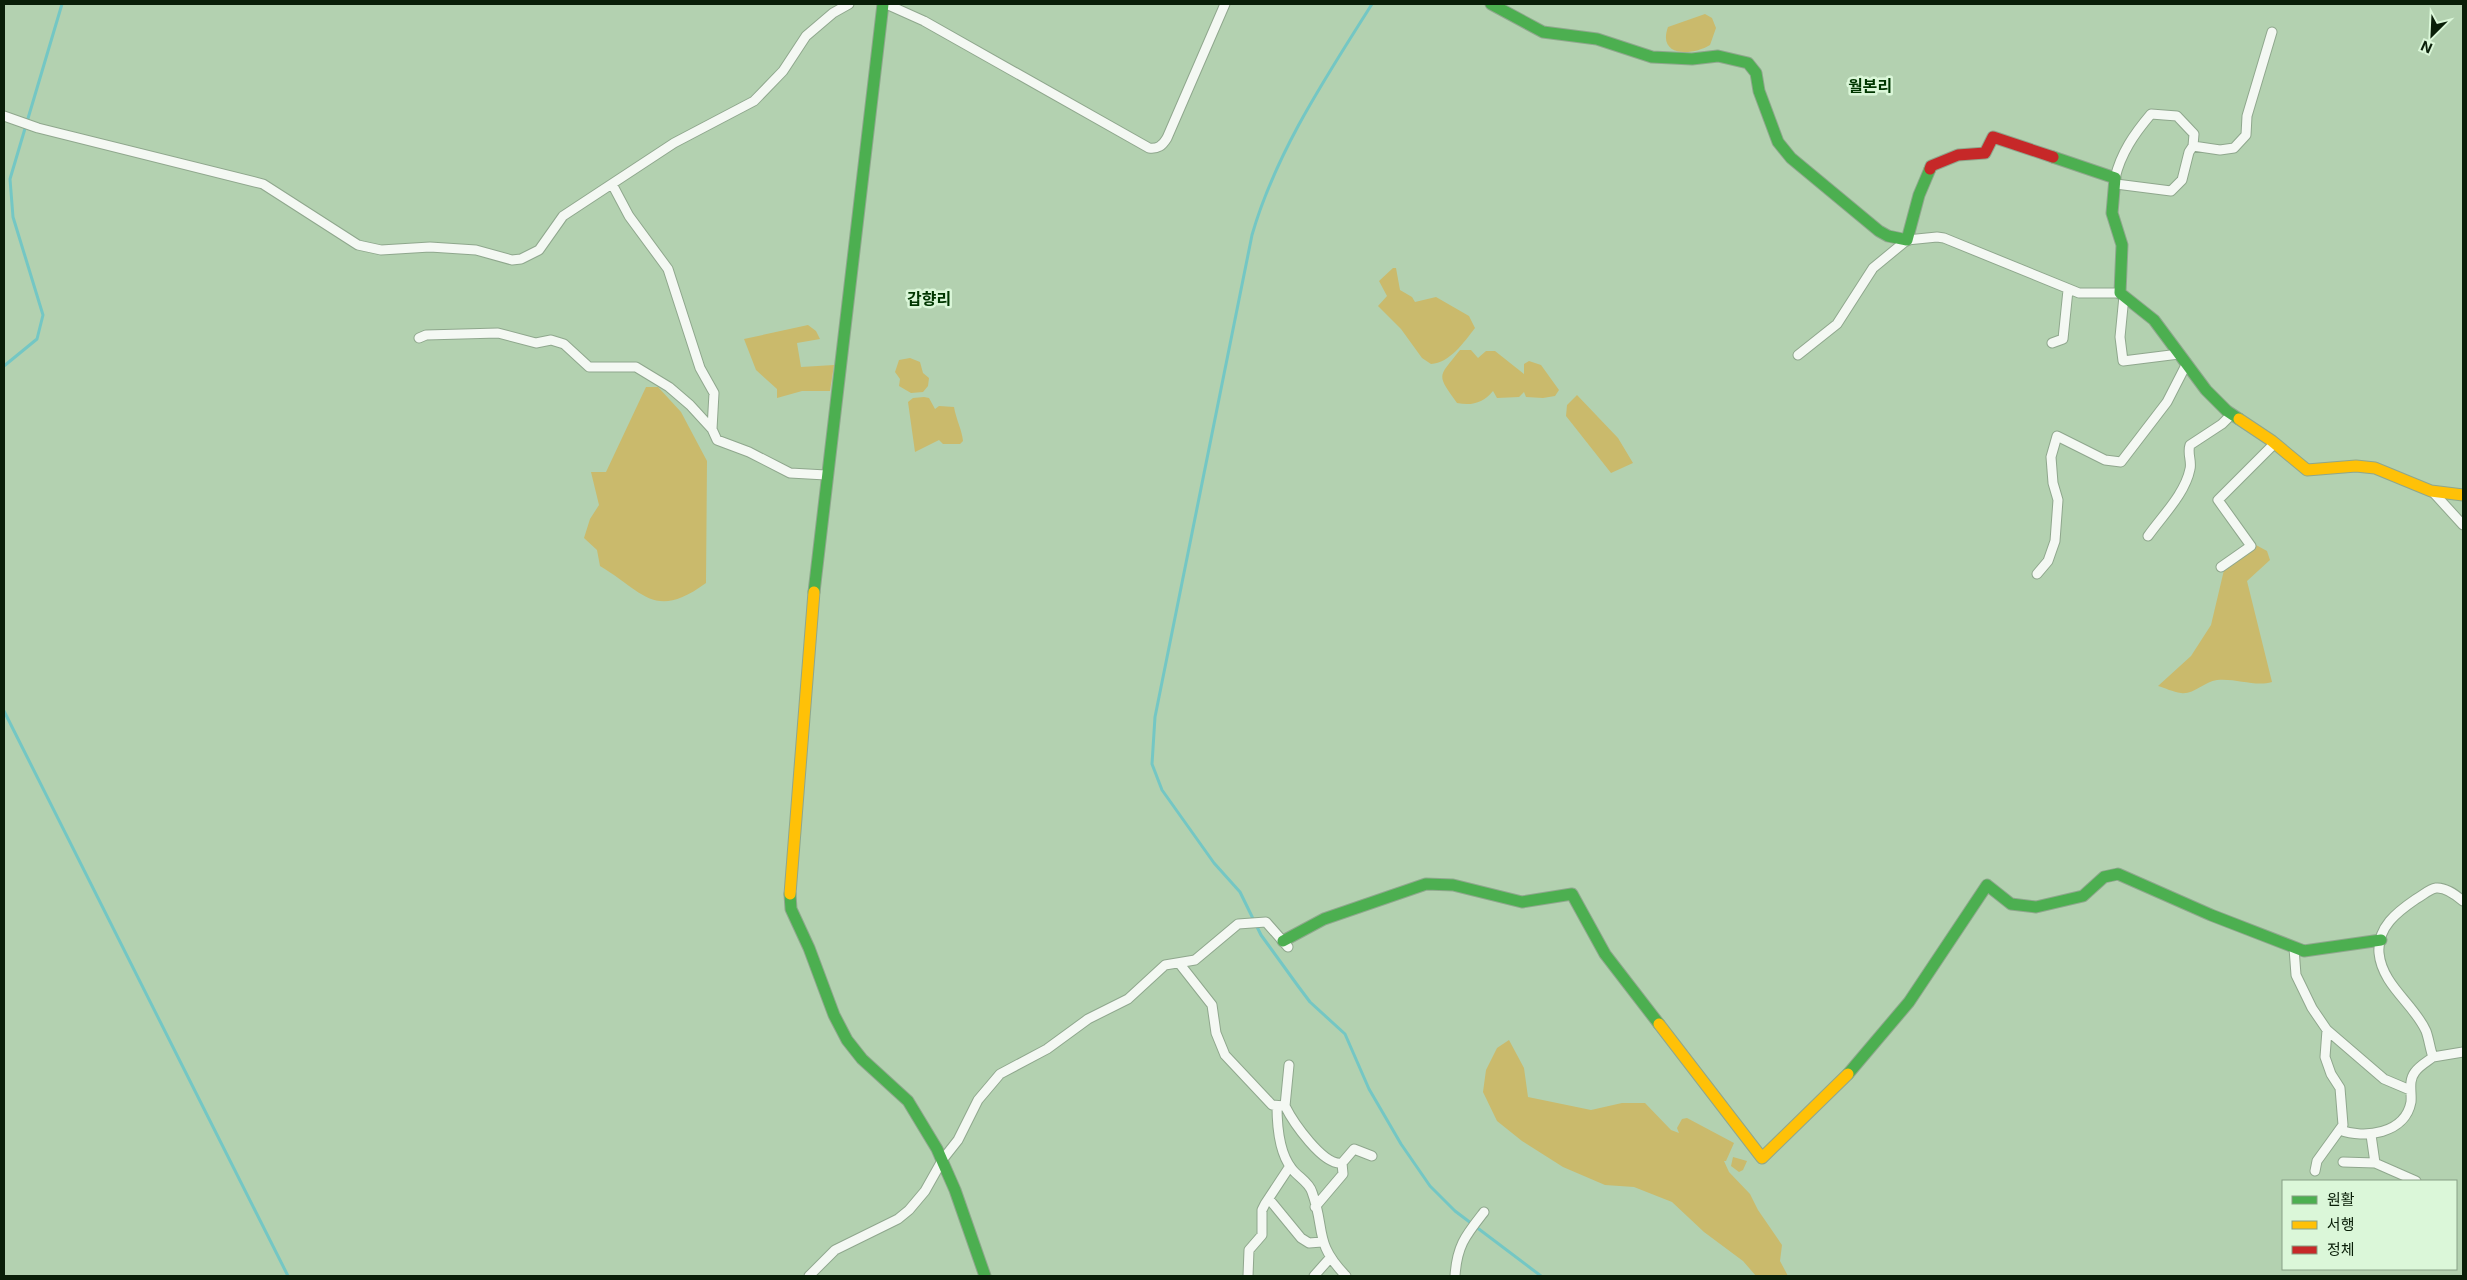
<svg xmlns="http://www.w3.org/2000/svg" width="2467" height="1280" font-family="Inter,'Noto Sans KR',sans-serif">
<rect width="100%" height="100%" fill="#b3d1b0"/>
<!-- green -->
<path fill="#caba6c" d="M1705 14 1712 18 1716 28 1710 45C1692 56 1657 57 1668 27Z
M1393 268H1396L1400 290 1412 297 1415 302 1436 297 1469 316 1475 328C1464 342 1450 363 1431 364L1422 358 1401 329 1378 306 1387 296 1379 281Z
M808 325 816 331 820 339 797 343 801 367 834 365 830 391H802L777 398V389L756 370 744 339Z
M1460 350H1471L1478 358 1486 351H1495L1524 374V364L1529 361 1541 365 1559 390 1555 396 1543 398 1526 397 1524 392 1519 397 1497 398 1493 391C1483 403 1472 406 1457 403 1435 373 1439 377 1460 350Z
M910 358 920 362 923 373 929 378 928 386 923 392 911 393 899 386 900 379 895 372 899 360Z
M646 387H658L681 412 707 461 706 583C654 621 644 592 600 566L597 550 584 538 590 519 599 505 591 472H606Z
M1577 395 1618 438 1633 463 1611 473 1566 416 1567 405Z
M924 397 929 398 935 409 939 406 954 407C956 419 962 430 963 441L960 444H943L939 440 915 452 908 402 913 398Z
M2256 545 2267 551 2270 560 2247 581 2272 682C2255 687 2236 678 2217 680 2204 682 2193 695 2181 693 2173 692 2165 688 2158 686L2191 656 2211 625 2224 570Z
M1509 1040 1524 1068 1528 1097 1591 1110 1622 1103H1645L1671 1130 1679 1133 1677 1128 1682 1119 1687 1118 1734 1143 1726 1161H1724L1729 1172 1750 1194 1758 1210 1782 1245 1780 1261 1788 1276H1756L1743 1261 1704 1232 1672 1202 1634 1187 1605 1185 1563 1167 1522 1141 1497 1121 1483 1092 1486 1070 1497 1048Z
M1733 1157 1747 1161 1743 1170 1739 1172 1731 1166Z"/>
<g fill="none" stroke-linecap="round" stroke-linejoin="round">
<!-- stream -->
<path stroke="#74c7c4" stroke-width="3" d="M1372 4C1326 77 1276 152 1252 235L1155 717 1152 764 1162 790 1214 863 1240 892 1261 935 1298 986 1310 1002 1345 1034 1369 1089 1401 1144 1430 1186 1455 1211 1541 1276
M4 366 37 339 43 315 13 217 10 179 62 4
M4 711 288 1276"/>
<defs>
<path id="street" d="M886 4 924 21 1149 148C1158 149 1162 146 1167 138L1225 4
M4 116 38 128 263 184 358 245 381 250 430 247 476 250 512 260 521 259 539 250 563 216 674 143 754 101 783 71 806 36 833 13 849 4
M2115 178C2121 153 2134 134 2151 114L2177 116 2194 134 2193 146 2220 150 2234 148 2246 135 2247 116 2272 32
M612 184 629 216 668 269 700 368 714 393 712 429
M2116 184 2171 191 2182 180 2189 152 2193 146
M2124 296 2120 337 2123 361 2179 354
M419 338 426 335 498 333 536 343 551 340 564 344 589 367H636L669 387 690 405 712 429 717 440 749 452 790 473 826 475
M2052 343 2063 339 2068 290
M1798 355 1837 324 1873 268 1907 240 1937 237 1944 238 2079 293H2120
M2432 491 2463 525
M2148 536C2162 516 2185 494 2190 469 2192 461 2187 453 2190 445L2222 424 2231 415
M2221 567 2251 546 2218 500 2275 443
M2037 574 2048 561 2055 541 2058 500 2053 483 2051 457 2057 436 2105 460 2121 462 2167 402 2186 365
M2463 901C2456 895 2446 887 2436 888 2429 889 2422 896 2416 899 2397 912 2377 927 2379 953 2382 985 2414 1004 2426 1031 2429 1039 2430 1049 2433 1057L2463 1052
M2294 948 2296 975 2312 1008 2327 1030 2384 1079 2410 1090
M1179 963 1212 1005 1216 1033 1225 1055 1272 1105 1285 1106 1289 1065
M1277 1106C1277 1126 1279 1153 1292 1169 1298 1177 1309 1182 1312 1192 1326 1230 1313 1242 1346 1276
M1285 1106C1293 1122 1323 1166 1342 1163L1354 1149 1372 1156
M2340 1130C2364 1139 2405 1134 2411 1102 2412 1092 2408 1081 2415 1072 2419 1066 2428 1061 2433 1057
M2371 1135 2375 1163
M2343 1162 2375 1163 2416 1181
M2315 1171 2317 1161 2343 1125 2340 1088 2331 1074 2325 1057 2327 1030
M1269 1199 1301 1238 1309 1243 1322 1242
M1315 1207 1343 1174 1342 1163
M809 1276 835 1250 898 1219 909 1210 925 1191 943 1159 958 1140 978 1100 1000 1074 1047 1049 1088 1019 1128 999 1165 965 1195 960 1238 924 1266 922 1288 947
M1248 1276 1249 1250 1262 1235V1210L1265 1204 1290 1166
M1314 1276 1330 1258
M1455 1276C1457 1245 1466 1235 1484 1212"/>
<path id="fast" d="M1491 4 1543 32 1597 39 1652 57 1692 59 1718 56 1748 63 1756 73 1759 91 1778 142 1791 158 1879 231 1888 236 1907 240 1919 195 1930 169
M2053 157 2115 178 2112 213 2122 245 2120 293 2154 320 2206 390 2227 411 2239 419
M814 592 883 4
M790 894 791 909 809 948 834 1015 847 1040 862 1059 908 1101 937 1149 955 1190 985 1276
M1283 941 1324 919 1426 884 1453 885 1522 902 1572 894 1605 954 1659 1024
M1848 1074 1909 1002 1987 885 2011 904 2036 907 2083 896 2104 877 2118 874 2211 915 2304 951 2381 940"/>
<path id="slow" d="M2239 419 2272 441 2307 470 2356 466 2375 468 2431 491 2463 495
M790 894 814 592
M1659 1024 1762 1158 1848 1074"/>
<path id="jam" d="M1930 169 1931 166 1958 155 1985 153 1993 137 2053 157"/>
</defs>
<!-- street casing -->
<use href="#street" stroke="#8fa78d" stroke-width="11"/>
<!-- fast casing -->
<use href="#fast" stroke="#8fa78d" stroke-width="13"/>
<!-- slow casing -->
<use href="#slow" stroke="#8fa78d" stroke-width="13"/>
<!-- jam casing -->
<use href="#jam" stroke="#8fa78d" stroke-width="13"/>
<!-- street -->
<use href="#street" stroke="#f4f8f3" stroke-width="9"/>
<!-- fast -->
<use href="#fast" stroke="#4caf50" stroke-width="11"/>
<!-- slow -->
<use href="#slow" stroke="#ffc107" stroke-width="11"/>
<!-- jam -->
<use href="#jam" stroke="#c62828" stroke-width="11"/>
</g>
<g text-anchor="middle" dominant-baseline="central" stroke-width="5" stroke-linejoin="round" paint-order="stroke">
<!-- quarter labels -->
<g font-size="16" font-weight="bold" fill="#003600" stroke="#dbf7d9">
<text x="1870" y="86">월본리</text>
<text x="929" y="299">갑향리</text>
</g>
</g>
<!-- border -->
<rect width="2467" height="1280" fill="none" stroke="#091e08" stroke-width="10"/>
<!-- legend -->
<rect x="2282" y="1180" width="175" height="90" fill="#dbf7d9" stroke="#87a085"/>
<rect x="2292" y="1196" width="25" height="8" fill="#4caf50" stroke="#87a085"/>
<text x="2327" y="1205" font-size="15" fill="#091e08">원활</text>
<rect x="2292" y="1221" width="25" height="8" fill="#ffc107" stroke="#87a085"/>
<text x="2327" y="1230" font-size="15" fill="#091e08">서행</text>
<rect x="2292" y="1246" width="25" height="8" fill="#c62828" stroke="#87a085"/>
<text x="2327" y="1255" font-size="15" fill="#091e08">정체</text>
<!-- north arrow -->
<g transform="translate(2432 35) rotate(204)" stroke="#dbf7d9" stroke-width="4" paint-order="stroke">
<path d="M0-4L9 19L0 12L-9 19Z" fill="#091e08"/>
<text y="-8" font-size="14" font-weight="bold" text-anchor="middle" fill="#091e08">N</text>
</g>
</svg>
